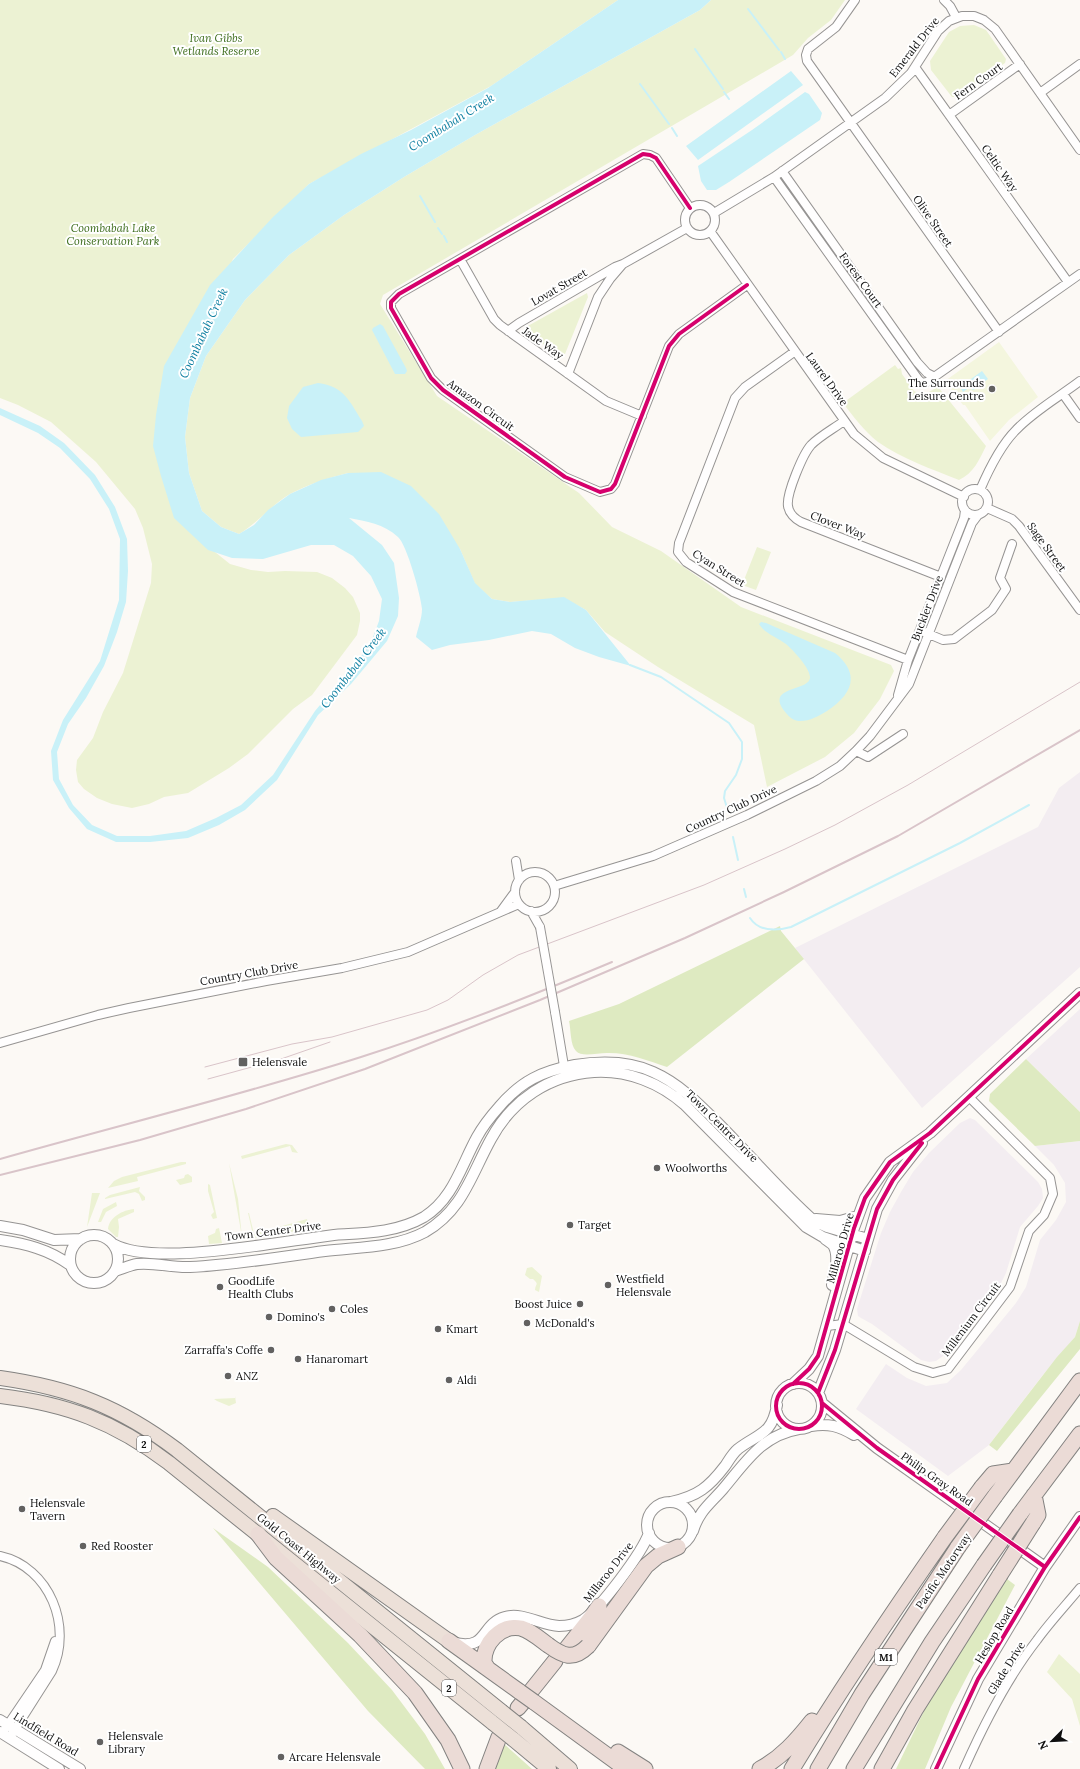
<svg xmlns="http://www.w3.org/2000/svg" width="1080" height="1769" font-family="Lora,serif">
<rect width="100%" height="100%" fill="#fcf9f5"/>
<!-- industrial -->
<path fill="#f3edf1" d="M1080 772V967L922 1108 795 948 1038 827 1059 788Z
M1080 1009V1112L1026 1059Z
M970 1118 975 1120 1038 1182 1042 1189 1043 1198 1038 1206 1020 1227 1006 1273 1000 1285 943 1356 936 1361 929 1362 921 1360 872 1324 861 1318 858 1316 857 1309 881 1233 890 1212 901 1192 913 1172 929 1153 960 1123Z
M1080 1141V1321L1075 1337 1042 1376 989 1445 948 1476 856 1409 886 1364 907 1378 926 1386 947 1383 961 1370 1016 1303 1026 1287 1040 1240 1056 1220 1066 1202 1065 1183 1054 1165 1035 1146Z"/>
<!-- green -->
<path fill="#ecf2d3" d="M0 0H618L491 86 309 184 233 259 167 412 215 552 230 564 251 570 268 572 285 571 317 572 332 578 345 588 353 597 360 613V621L357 635 312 695 293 709 248 754 229 768 188 793 164 797 149 804 132 808 112 804 97 798 84 789 78 782 76 770 77 760 93 738 103 712 123 673 151 583 152 564 143 528 135 509 96 462 51 422 18 405 0 398Z
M711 0H845L831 20 808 38 793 55 383 295 380 304 437 396 579 493 612 527 661 551 741 607 891 665 894 671 880 699 854 733 825 757 767 787 754 725 658 667 605 632 586 610 564 598 510 602 492 599 475 584 460 549 348 473C328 478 309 484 290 494 271 505 258 523 239 534L221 527 202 511 189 473 185 437 190 398 206 356 245 300 289 255 344 215 404 177 475 135 700 10Z
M974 25 986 30 1006 59 1005 63 956 97H952L931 70 930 61 949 32 960 26Z
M587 293 588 297 565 354 560 356 526 332V327Z
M895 365 898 369 901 368 902 374 914 391 920 394 927 393 938 387 986 446C979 460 974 473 959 480 932 469 902 459 878 442 864 431 853 416 843 403Z
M757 547 771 552 756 590 742 585Z
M286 1144 292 1145 298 1153 292 1152 290 1146 242 1159 241 1156Z
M181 1162H186V1164L137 1177 138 1181 108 1188 114 1181 122 1177Z
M229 1163 238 1199 242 1237Z
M188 1174 192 1177V1182L180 1185 176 1180 184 1178 185 1175Z
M208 1184 210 1185 217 1218 213 1219 211 1215 214 1212 208 1191Z
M140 1187 139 1191 145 1197V1200L142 1201 139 1194 135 1192 105 1199V1198L110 1195Z
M92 1193H100L87 1227Z
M116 1202 117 1206 106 1212 101 1222H98L103 1209Z
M134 1209V1212L118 1219 119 1227 118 1237H116L108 1229C109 1217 123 1210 134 1209Z
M248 1213H249L254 1234 307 1219 308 1224 303 1229 272 1237 255 1238 253 1235Z
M219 1228 222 1243 209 1244 208 1236 215 1233 216 1229Z
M532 1267 542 1276 539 1292 535 1290C535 1284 540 1285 533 1279H530L525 1275 527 1268Z
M235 1396 236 1403 229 1406 217 1401 214 1399 235 1398Z
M1059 1654 1080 1674V1726L1072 1699 1047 1672Z"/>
<!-- forest -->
<path fill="#deeac1" d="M780 926 781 931 804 959 667 1067C649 1061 629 1053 609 1053 600 1052 582 1058 576 1051 570 1045 571 1029 569 1021L619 1004Z
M1026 1059 1080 1112V1141L1035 1146 989 1101 990 1094Z
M1080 1321V1349L997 1451 989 1445 1057 1357 1075 1337Z
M213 1528 268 1567 348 1643 392 1690 425 1734 445 1769H425L368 1711Z
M1007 1579 1015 1585 951 1707 925 1769H896L926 1707Z
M502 1742 532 1769H494Z"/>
<!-- pitch -->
<path fill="#f4f6de" d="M999 342 1038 397 1009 420 990 441 965 405H963L945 381Z"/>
<!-- water -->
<path fill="#c9f1f8" d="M618 0H711L700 10 475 135 404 177 344 215 289 255 245 300 206 356 190 398 185 437 189 473 202 511 221 527 239 534 254 525 268 510 290 494 321 480 348 473 381 472 411 486 439 514 460 549 475 583 492 599 510 602 564 597 586 610 631 666 599 657 575 648 551 634 532 631 489 640 450 645 432 650 416 637C418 628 422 618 422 609 421 596 407 545 398 537 384 524 366 521 349 518L382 545 394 563 399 598 398 616 387 641 351 684 318 715 277 780 245 810 219 825 188 838 150 842H116L87 829 69 808 53 780 51 751 63 720 100 661 119 600 120 539 109 509 90 479 60 448 38 433 0 415V408L40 426 64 443 95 475 115 507 127 539 128 571 126 602 117 632 104 666 86 698 68 724 57 752 59 779 73 805 92 825 117 836H150L186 831 216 818 241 805 273 775 315 711 370 645 379 621 382 599 371 576 353 556 334 545H311L263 559 232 558 208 550 174 518 161 476 153 446 156 415 164 366 210 285 273 217 309 184 361 154 411 130 488 88Z
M791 71 803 85 698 160 686 146Z
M805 92 809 94 822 113 820 120 729 182 716 190H707L701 181 698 166 752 130Z
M380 324 383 326 406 368 407 371 405 374H395L372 330 373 328Z
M982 371 988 379 973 390 970 387 963 392 960 387Z
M318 383C344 386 350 402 362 421L364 426 358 432 301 437 292 429 287 418 289 406 303 387Z
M761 622 766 623 835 653C862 675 851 695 827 711 819 716 808 722 798 721 793 720 789 717 786 713 763 686 808 692 810 678 811 669 793 650 786 644 778 638 764 633 759 624Z"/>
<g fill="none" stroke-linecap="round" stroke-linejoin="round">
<!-- stream -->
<path stroke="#c9f1f8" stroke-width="2" d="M748 9 779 50
M695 49 723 89
M781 52 785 59
M640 84 669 124
M724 92 729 99
M672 128 677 136
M420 196 435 222
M438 228 442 234
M444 236 447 242
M630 665 661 677 729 723 742 742V759L736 775 725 791 724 798 728 811
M733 837 738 860
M744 889 746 897
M750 918C759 932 776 931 791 927L960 843 1029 805"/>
<defs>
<path id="minor" d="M855 0 836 27 808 49 806 55 807 61 999 332
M944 0 950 6 956 17
M915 67 1068 282
M1040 93 1080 64
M949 115 1020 64
M782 171 917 362 927 373 935 377
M774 177 918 379 922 383 927 382 1080 274
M685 220a15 15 0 1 1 30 0a15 15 0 1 1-30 0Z
M690 208 656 158 650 155 643 154 399 294 391 302V308L431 378 443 390 565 477 600 492 611 489 615 484 669 346 679 334 747 285
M714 213 774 177 885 98 911 73 938 31 949 21 962 16H974L984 20 995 29 1080 150
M710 231 854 434 883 458 964 497
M460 259 494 319 500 325 606 401 642 416
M508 331 519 323 615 267 623 264 687 228
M794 352 745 387 735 398 679 543 678 552 686 562 733 592 908 660
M568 374 598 297 610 279 622 265
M1063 394 1080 418
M844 421C833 429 820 436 811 445 803 454 786 494 788 506 789 513 795 519 801 522L941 577
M962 502a13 13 0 1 1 26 0a13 13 0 1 1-26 0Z
M980 490C989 469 1000 446 1016 430 1034 411 1059 397 1080 381
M987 508 1012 519 1019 526 1080 610
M924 632 943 640 954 639 992 610 1006 589 1000 578 1012 544
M898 695 908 660 964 518 965 510
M856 751 870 736 909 684 972 523 978 515
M516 861 519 880
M515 892a20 20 0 1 1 40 0a20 20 0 1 1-40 0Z
M554 886 653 856 747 815 816 781 840 766 856 751 868 757 903 734
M501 911 515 892
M531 911 540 927
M555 1012 565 1072
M0 1043 98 1015 129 1008 266 981 342 968 408 952 519 904
M827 1326 843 1324 914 1367 933 1373 948 1369 1010 1287 1029 1231 1044 1215 1053 1194 1050 1178 969 1097
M0 1556C50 1567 73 1627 52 1671L12 1734
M5 1729 45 1670 55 1641
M964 1769C983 1726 1008 1677 1037 1640 1050 1622 1066 1605 1080 1588"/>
<path id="tertiary" d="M816 1219 840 1221 858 1216
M0 1226 23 1230 54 1240 81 1239
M70 1259a24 24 0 1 1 48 0a24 24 0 1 1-48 0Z
M825 1239C828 1241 831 1243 833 1245 840 1256 834 1274 832 1285
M0 1240C26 1244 48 1249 70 1265
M113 1244C146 1262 224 1250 263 1245 286 1242 310 1238 334 1235 364 1233 396 1233 424 1217 453 1199 461 1166 477 1137 483 1126 491 1116 499 1107 521 1081 542 1071 575 1065 601 1061 629 1061 653 1072 678 1083 697 1102 716 1121 749 1154 779 1190 814 1221L827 1227 868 1239
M115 1271C122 1269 130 1265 137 1264 155 1262 172 1268 190 1267 235 1265 280 1257 325 1251 358 1247 395 1248 425 1232 463 1210 471 1175 491 1139 512 1100 549 1075 594 1072 628 1070 660 1083 685 1105L806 1227 823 1237 865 1251
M776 1406a23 23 0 1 1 46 0a23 23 0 1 1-46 0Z
M793 1384 809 1369 818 1356 854 1228 865 1198 890 1162 930 1133 1080 993
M818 1393 835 1350 877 1209 893 1180 922 1143
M822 1403 877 1448 1045 1567
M811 1426C828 1423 839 1426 854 1435
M647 1525a23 23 0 1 1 46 0a23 23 0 1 1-46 0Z
M671 1502C698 1496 709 1487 725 1466 729 1460 733 1453 738 1449 759 1433 772 1435 777 1405
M693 1531C699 1511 710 1504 723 1489 745 1463 762 1435 799 1429
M455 1643C489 1650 480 1624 505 1617 523 1612 541 1625 559 1626 567 1626 576 1624 583 1620 600 1609 642 1553 649 1533
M0 1720 80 1769
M0 1732 59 1769
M936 1769 978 1679 1045 1567 1080 1517"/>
<path id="trunk" d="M0 1378C71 1388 120 1407 177 1450L501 1711
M0 1396C67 1404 115 1422 169 1463L493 1723
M273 1516 449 1641
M521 1727 570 1769
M513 1739 549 1769"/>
<path id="motorway" d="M982 1487 993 1474 1013 1471
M995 1496 1080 1381
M1020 1514 1080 1434
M1033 1523 1038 1515 1034 1495
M258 1534 276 1558 360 1635 415 1693 448 1740 462 1769
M449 1641 520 1692
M588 1646 646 1566 658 1556 678 1547
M567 1648 590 1619 599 1606
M488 1669 484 1663C483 1644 500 1624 521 1628 531 1631 540 1639 548 1645
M531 1691 555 1661
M534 1702 626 1769
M518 1708 523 1702
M618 1752 645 1769
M487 1769 499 1737
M760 1769C781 1758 797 1740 812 1721
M792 1769C840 1690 892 1613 945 1537
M818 1769 862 1694 958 1547
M854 1769 932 1642 984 1565
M882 1769 915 1710 1000 1575"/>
</defs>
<!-- minor casing -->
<use href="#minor" stroke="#969493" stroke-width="10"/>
<!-- tertiary casing -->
<use href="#tertiary" stroke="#969493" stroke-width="12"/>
<!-- trunk casing -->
<use href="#trunk" stroke="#838280" stroke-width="16"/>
<!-- motorway casing -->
<use href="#motorway" stroke="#838280" stroke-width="17"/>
<!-- minor -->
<use href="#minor" stroke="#fffefe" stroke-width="8"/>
<!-- tertiary -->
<use href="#tertiary" stroke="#fffefe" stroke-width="10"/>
<!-- trunk -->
<use href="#trunk" stroke="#ece0d8" stroke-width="14"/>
<!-- motorway -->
<use href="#motorway" stroke="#ebdbd6" stroke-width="15"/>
<!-- tram -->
<path stroke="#d9c4c9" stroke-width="1" d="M205 1067 292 1044 332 1037 427 1010 448 1000 483 975 518 955 704 885 785 849 835 825 908 785 1080 682
M208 1079 281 1059 330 1042"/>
<!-- rail -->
<path stroke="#d9c4c9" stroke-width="2" d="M0 1159C120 1125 242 1095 361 1057 446 1030 529 997 612 962
M0 1175 140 1140 246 1109 365 1069 540 1000 685 938 784 892 898 836 1080 730"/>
<defs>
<path id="minor-bridge" d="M540 927 555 1012"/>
<path id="trunk-bridge" d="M501 1711 521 1727
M493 1723 513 1739"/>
<path id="motorway-bridge" d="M945 1537 982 1487
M958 1547 995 1496
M984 1565 1020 1514
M1000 1575 1033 1523
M548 1645C563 1656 573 1661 588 1646
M520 1692 534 1702"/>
</defs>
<!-- minor-bridge casing -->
<use href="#minor-bridge" stroke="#969493" stroke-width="10" stroke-linecap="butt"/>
<!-- trunk-bridge casing -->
<use href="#trunk-bridge" stroke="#838280" stroke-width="16" stroke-linecap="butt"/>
<!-- motorway-bridge casing -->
<use href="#motorway-bridge" stroke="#838280" stroke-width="17" stroke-linecap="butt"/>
<!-- minor-bridge -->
<use href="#minor-bridge" stroke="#fffefe" stroke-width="8"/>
<!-- trunk-bridge -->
<use href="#trunk-bridge" stroke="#ece0d8" stroke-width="14"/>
<!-- motorway-bridge -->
<use href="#motorway-bridge" stroke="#ebdbd6" stroke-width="15"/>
<defs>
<path id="cycleway" d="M690 208 656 158 650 155 643 154 399 294 391 302V308L431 378 443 390 565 477 600 492 611 489 615 484 669 346 679 334 747 285
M776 1406a23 23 0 1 1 46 0a23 23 0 1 1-46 0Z
M793 1384 809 1369 818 1356 854 1228 865 1198 890 1162 930 1133 1080 993
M818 1393 835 1350 877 1209 893 1180 922 1143
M822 1403 877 1448 1045 1567
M936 1769 978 1679 1045 1567 1080 1517"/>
</defs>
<!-- cycleway casing -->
<use href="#cycleway" stroke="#fff" stroke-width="6"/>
<!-- cycleway -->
<use href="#cycleway" stroke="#d6006c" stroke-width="4"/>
</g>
<!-- markers -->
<g fill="#626160" stroke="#fff" stroke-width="1.5">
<circle cx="992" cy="389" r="4"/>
<rect x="238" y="1057" width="10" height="10" rx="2"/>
<circle cx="657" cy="1168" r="4"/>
<circle cx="570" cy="1225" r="4"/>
<circle cx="608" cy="1285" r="4"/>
<circle cx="220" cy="1287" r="4"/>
<circle cx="580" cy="1304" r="4"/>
<circle cx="332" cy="1309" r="4"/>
<circle cx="269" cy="1317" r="4"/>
<circle cx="527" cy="1323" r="4"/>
<circle cx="438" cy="1329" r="4"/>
<circle cx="271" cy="1350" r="4"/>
<circle cx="298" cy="1359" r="4"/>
<circle cx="228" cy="1376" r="4"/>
<circle cx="449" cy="1380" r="4"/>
<circle cx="22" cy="1509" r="4"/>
<circle cx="83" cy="1546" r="4"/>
<circle cx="100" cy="1742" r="4"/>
<circle cx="281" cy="1757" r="4"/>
</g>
<g text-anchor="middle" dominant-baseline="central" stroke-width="4" stroke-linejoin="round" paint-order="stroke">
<!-- shield labels -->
<g fill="#fff" stroke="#575757" stroke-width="1">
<rect x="137" y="1436" width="14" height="16" rx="3"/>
<rect x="875" y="1649" width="22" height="16" rx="3"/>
<rect x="442" y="1680" width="14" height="16" rx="3"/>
</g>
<g font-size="10" font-weight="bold" fill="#0f0f0f">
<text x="144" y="1444">2</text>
<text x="886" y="1657">M1</text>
<text x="449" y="1688">2</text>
</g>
<!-- park labels -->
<g font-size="11" font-style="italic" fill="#3c6c1b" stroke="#fff">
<text x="216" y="38">Ivan Gibbs<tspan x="216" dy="13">Wetlands Reserve</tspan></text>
<text x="113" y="228">Coombabah Lake<tspan x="113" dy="13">Conservation Park</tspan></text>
</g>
<!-- street labels -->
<g font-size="11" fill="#0f0f0f" stroke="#fff">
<text transform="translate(914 47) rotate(-52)">Emerald Drive</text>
<text transform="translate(978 81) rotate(-35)">Fern Court</text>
<text transform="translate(1000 168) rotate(55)">Celtic Way</text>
<text transform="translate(933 221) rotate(55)">Olive Street</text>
<text transform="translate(861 280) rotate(54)">Forest Court</text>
<text transform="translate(559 287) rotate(-30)">Lovat Street</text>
<text transform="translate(543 343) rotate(35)">Jade Way</text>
<text transform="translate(827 379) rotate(54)">Laurel Drive</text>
<text transform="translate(481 405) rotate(36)">Amazon Circuit</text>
<text transform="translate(838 525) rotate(21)">Clover Way</text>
<text transform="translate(1047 547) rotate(54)">Sage Street</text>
<text transform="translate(719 568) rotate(32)">Cyan Street</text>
<text transform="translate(927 608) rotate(-69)">Buckler Drive</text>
<text transform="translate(731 809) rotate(-25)">Country Club Drive</text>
<text transform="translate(249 973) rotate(-10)">Country Club Drive</text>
<text transform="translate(722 1126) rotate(45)">Town Centre Drive</text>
<text transform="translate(273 1231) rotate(-7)">Town Center Drive</text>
<text transform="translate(840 1248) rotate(-74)">Millaroo Drive</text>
<text transform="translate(971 1319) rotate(-53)">Millenium Circuit</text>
<text transform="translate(937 1479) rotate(35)">Philip Gray Road</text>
<text transform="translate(299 1548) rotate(39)">Gold Coast Highway</text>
<text transform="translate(943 1571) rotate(-56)">Pacific Motorway</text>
<text transform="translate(608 1572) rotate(-52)">Millaroo Drive</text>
<text transform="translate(994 1635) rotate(-59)">Heslop Road</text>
<text transform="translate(1006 1668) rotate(-58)">Glade Drive</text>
<text transform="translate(46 1734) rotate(31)">Lindfield Road</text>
</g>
<!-- poi labels -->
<g font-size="11" fill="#0f0f0f" stroke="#fff" text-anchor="start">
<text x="984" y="383" text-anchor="end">The Surrounds<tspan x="984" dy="13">Leisure Centre</tspan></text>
<text x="252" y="1062">Helensvale</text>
<text x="665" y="1168">Woolworths</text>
<text x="578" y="1225">Target</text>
<text x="616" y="1279">Westfield<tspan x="616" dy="13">Helensvale</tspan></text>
<text x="228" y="1281">GoodLife<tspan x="228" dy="13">Health Clubs</tspan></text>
<text x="572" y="1304" text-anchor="end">Boost Juice</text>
<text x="340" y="1309">Coles</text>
<text x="277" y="1317">Domino's</text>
<text x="535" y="1323">McDonald's</text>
<text x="446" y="1329">Kmart</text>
<text x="263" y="1350" text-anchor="end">Zarraffa's Coffe</text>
<text x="306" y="1359">Hanaromart</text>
<text x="236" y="1376">ANZ</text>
<text x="457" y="1380">Aldi</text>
<text x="30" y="1503">Helensvale<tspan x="30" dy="13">Tavern</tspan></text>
<text x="91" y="1546">Red Rooster</text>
<text x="108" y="1736">Helensvale<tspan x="108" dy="13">Library</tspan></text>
<text x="289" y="1757">Arcare Helensvale</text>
</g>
<!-- water labels -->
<g font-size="12" font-style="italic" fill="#1080a2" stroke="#fff">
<text transform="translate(451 122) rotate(-32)">Coombabah Creek</text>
<text transform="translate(203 333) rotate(-65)">Coombabah Creek</text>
<text transform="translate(353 668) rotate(-52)">Coombabah Creek</text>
</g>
</g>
<!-- north arrow -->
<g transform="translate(1052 1741) rotate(246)" stroke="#ffffff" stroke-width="3" paint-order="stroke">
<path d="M0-3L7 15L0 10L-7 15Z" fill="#0f0f0f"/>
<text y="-6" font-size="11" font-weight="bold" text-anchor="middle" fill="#0f0f0f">N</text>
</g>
</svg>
